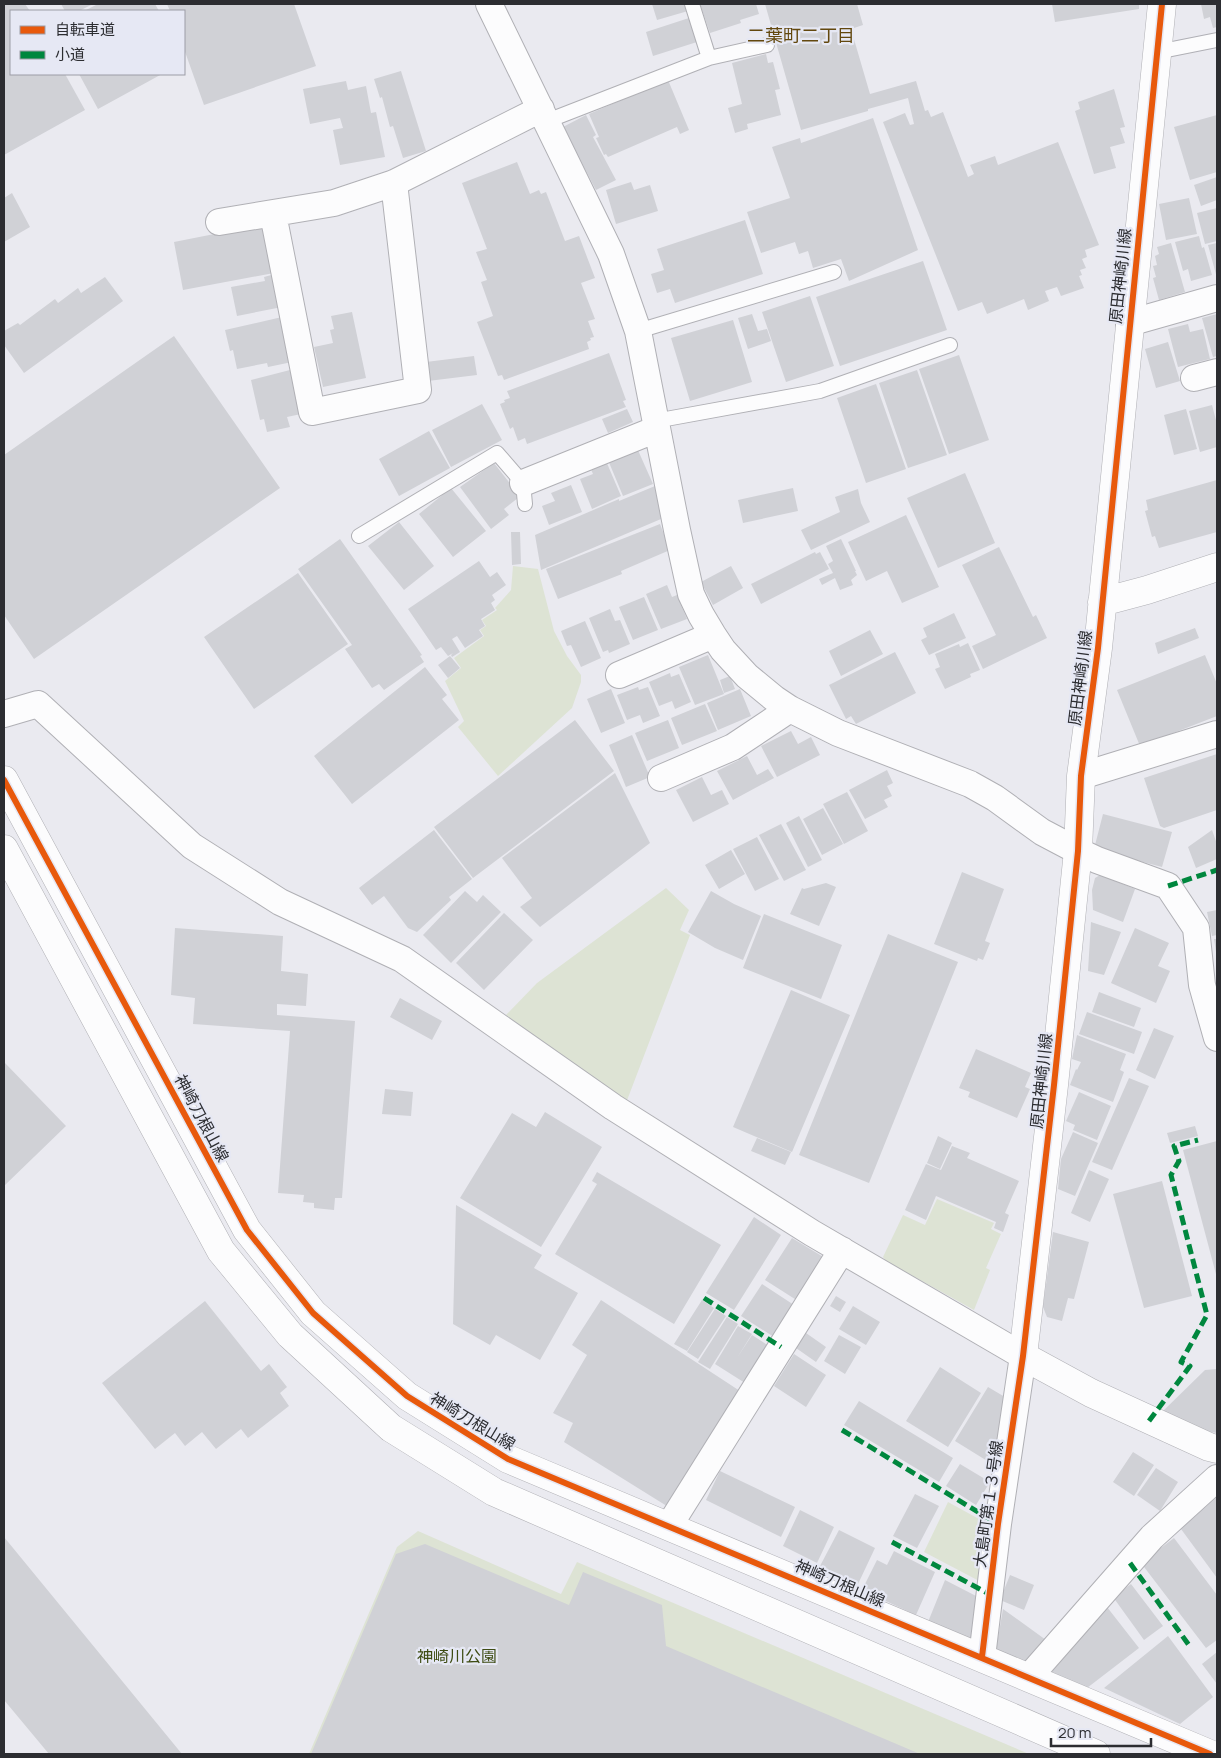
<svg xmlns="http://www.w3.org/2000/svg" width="1221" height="1758" font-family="Manrope,'Noto Sans JP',sans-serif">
<rect width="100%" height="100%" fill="#eaeaf0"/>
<!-- green -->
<path fill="#dde3d4" d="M513 566 538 569 554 631 567 656 581 675V682L572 708 498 776 458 727 464 721 445 681 461 668 454 658 484 636 480 630 486 626 482 620 497 610 495 608 511 590Z
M666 888 689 910 680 930 690 935 626 1103 506 1015 537 983Z
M937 1199 994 1223 991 1229 1001 1234 986 1268 990 1270 974 1310 886 1261 883 1257 903 1215 925 1225Z
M948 1502 990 1525 983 1583 924 1552Z
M418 1531 561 1594 577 1562 1029 1754H309L397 1547Z"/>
<!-- building -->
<path fill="#d0d1d6" d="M4 4H25L30 11H11V74H65L85 110 4 155Z
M61 4H93L79 11H65Z
M98 4H155L159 11H84Z
M167 4H294L316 66 204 105 184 49V11H170Z
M652 4H686L688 11 657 20Z
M700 4H756L759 14 740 20 741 23 710 33Z
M765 4H857L863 25 851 29 870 94 916 81 925 111 928 110 931 117 943 112 968 177 974 174 970 165 995 156 998 165 1058 142 1099 245 1085 250 1087 257 1082 259 1086 268 1080 270 1082 275 1079 276 1084 288 1061 296 1057 287 1045 291 1049 301 1028 310 1024 299 987 314 982 302 958 311 883 122 905 113 910 125 914 124 908 98 868 109V111L801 130Z
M1052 4H1139V9L1055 22Z
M1201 4H1217V27L1213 28 1210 17 1204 19Z
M689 18 697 42 653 56 646 32Z
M766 54 768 63 773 62 780 89 775 90 781 115 747 124 748 129 735 133 728 108 742 104 732 63Z
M401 71 426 151 403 158 393 126 390 127 382 97 380 98 374 79Z
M79 74H162L98 109Z
M668 80 689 130 680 134 677 127 608 157 606 154 604 155 596 138 599 137 589 114Z
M346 81 348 90 366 86 371 113 376 112 385 157 340 165 333 130 343 128 340 118 310 124 303 89Z
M1114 89 1125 127 1120 128 1125 143 1110 147 1116 168 1094 174 1075 111 1080 109 1078 102Z
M586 115 596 135 593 137 616 180 596 190 563 127Z
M1217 115V172L1190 180 1174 127Z
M873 118 918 250 849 281 841 259 813 268 808 251 799 254 795 242 761 253 747 212 790 198 772 147 800 138 801 143Z
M517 162 530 194 539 190 541 194 546 192 565 241 579 236 595 278 581 283 595 319 588 321 594 337 590 338 591 340 587 342 589 349 504 380 502 375 498 376 477 322 493 316 481 282 487 280 476 252 487 249 462 183Z
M1217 177V200L1201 206 1194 185Z
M631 182 634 190 650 185 658 211 616 224 606 190Z
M12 193 30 227 4 242V198Z
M1189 198 1197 234 1166 240 1159 204Z
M1217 208V241L1205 244 1197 213Z
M745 220 763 274 675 303 670 289 657 293 651 274 664 270 657 249Z
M265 224 274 273 183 290 174 242Z
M1199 236 1202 248 1204 247 1212 275 1191 281 1188 269 1183 271 1175 242Z
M1171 243 1185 292 1159 300 1153 278 1156 277 1153 266 1157 265 1155 256 1159 254 1157 247Z
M1217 243V278L1208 245Z
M923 261 947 330 840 366 816 297Z
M275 274 282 307 237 316 231 287 265 281 264 277Z
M105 277 123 301 24 373 4 345V331L18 323 20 325 55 299 58 303 78 288 81 293Z
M810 296 834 366 786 382 762 312Z
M352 312 366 378 323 387 314 347 333 343 330 330 334 329 331 316Z
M752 314 758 331 767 329 771 341 748 349 738 318Z
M1217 314V356L1213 357 1202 318Z
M282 317 292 362 268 367 267 363 237 369 233 350 230 351 225 330Z
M733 320 752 382 690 401 671 338Z
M1188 324 1190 332 1203 329 1210 359 1178 367 1168 329Z
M174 336 280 488 34 659 4 615V455Z
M1168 342 1180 381 1156 388 1145 349Z
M609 353 626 400 623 401 626 407 527 444 525 438 518 441 513 427 510 429 500 404 505 402 504 400 510 398 507 391Z
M959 355 989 440 949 454 919 369Z
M474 356 477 375 428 381 426 362Z
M290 370 301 414 287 417 290 427 267 432 264 419 260 420 251 380Z
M917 370 947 455 908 468 879 383Z
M876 384 906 469 866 483 837 398Z
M482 404 502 440 451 467 432 430Z
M1212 405 1217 424V447L1200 452 1189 411Z
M627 409 633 422 608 433 602 419Z
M1186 409 1197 449 1174 455 1164 415Z
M429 431 450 468 399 496 379 459Z
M637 448 653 484 623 496 608 460Z
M606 461 621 496 592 509 580 479 593 474 590 467Z
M494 463 512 486 510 487 518 498 504 509 509 515 491 529 460 487Z
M965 473 995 543 938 568 907 498Z
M1217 480V532L1159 548 1155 536 1152 537 1145 511 1148 510 1146 500Z
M571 485 582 512 549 525 542 506 555 501 551 493Z
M655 486 661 519 541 570 535 535 619 499V501Z
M451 488 486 531 453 557 419 514Z
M793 488 798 511 743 523 738 500Z
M858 489 861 503 870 522 811 550 801 530 840 512 835 497Z
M906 515 939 587 902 603 887 571 866 581 848 542Z
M399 522 434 566 404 590 368 546Z
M660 524 670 550 621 571 622 574 558 599 546 569Z
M511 532H520L521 564 512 565Z
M340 539 422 655 420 656 424 662 384 690 379 684 372 688 345 649 352 645 298 569Z
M841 539 856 571H855L857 575 851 580 853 585 840 590 835 578 822 585 819 579 833 573 828 564 833 561 826 546Z
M999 547 1033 617 1036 615 1047 638 983 669 972 646 996 635 962 565Z
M815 552 816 554 820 552 829 569 761 604 751 584Z
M479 561 490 577 497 572 506 585 492 595 495 600 491 603 495 610 481 619 485 626 479 630 483 636 465 648 457 636 452 639 460 652 452 657 451 655 453 653 448 656 441 647 436 650 408 609Z
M731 566 743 588 713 605 701 582Z
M298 573 348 644 254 709 204 637Z
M667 585 672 597 677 595 687 619 661 629 646 594Z
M644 597 658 630 633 640 619 607Z
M610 609 615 621 620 620 630 644 609 653 608 650 603 652 589 618Z
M954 613 966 638 929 655 921 640 927 637 923 628Z
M585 621 601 658 581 667 571 645 567 646 561 631Z
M1195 628 1199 638 1158 654 1155 643Z
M870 630 883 654 841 676 829 651Z
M968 643 980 670 970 674 971 677 945 689 935 669 940 667 935 654 959 644 960 647Z
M895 652 916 693 856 724 851 716 846 719 829 685Z
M708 655 724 694 695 705 679 667Z
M1205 655 1217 684V716L1140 746 1117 690Z
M450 656 460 668 448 678 438 665Z
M425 667 447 695 442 699 459 720 352 804 314 756Z
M670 673 671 677 679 674 691 702 675 709 672 701 659 706 649 682Z
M730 676 735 689 724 693 720 680Z
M638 687 639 690 648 687 660 716 643 723 640 715 627 720 617 695Z
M611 689 625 723 601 733 587 699Z
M740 689 751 716 718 730 707 703Z
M705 704 717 731 682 745 671 718Z
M575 720 614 771 473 878 434 827Z
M668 720 679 748 647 761 635 733Z
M791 731 798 744 811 737 820 755 777 777 761 746Z
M632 735 650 777 626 787 609 745Z
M1217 754V810L1164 828 1160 826 1144 778Z
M747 756 757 775 768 769 774 778 733 800 717 771Z
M887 770 893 783 887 786 892 796 884 800 888 807 865 819 849 790Z
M615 773 650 843 540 927 520 907 532 898 502 858Z
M702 777 711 795 722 790 729 804 693 822 676 790Z
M847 792 868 831 844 844 823 804Z
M823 808 843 844 822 855 803 819Z
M1103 814 1172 832 1162 867 1094 849Z
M799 816 822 860 808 867 786 823Z
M781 824 806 870 784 881 759 835Z
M434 830 472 879 449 897 451 900 417 932 408 928 384 896 372 905 359 888Z
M1212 830 1217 844V859L1196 868 1188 847Z
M757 837 779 879 755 891 733 849Z
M731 850 745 874 719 889 705 865Z
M962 872 1004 889 985 941 990 943 983 960 978 958 977 961 934 944Z
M1100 875 1135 889 1123 922 1093 910 1092 890 1095 878Z
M826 883 836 887 819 926 790 914 802 888 804 889Z
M465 891 477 902 483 895 501 912 451 963 423 935Z
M711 891 734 904 761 916 743 960 715 948 688 932Z
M1217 910V935L1212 936 1207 912Z
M504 913 533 940 484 990 456 963Z
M764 914 842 945 821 999 743 968Z
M1091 922 1121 932 1104 975 1088 971Z
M175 928 283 936 281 971 308 974 306 1006 277 1004V1015L355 1021 342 1198H335L334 1210 314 1208V1203L303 1202 304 1195 278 1193 290 1031 193 1024 195 998 171 995Z
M1135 928 1169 943 1158 966 1170 971 1156 1003 1111 983Z
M888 934 958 962 869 1183 799 1155Z
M1214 939H1217V952H1216Z
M791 990 850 1015 792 1152 733 1127Z
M1099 992 1141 1008 1134 1027 1092 1012Z
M400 998 442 1021 432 1040 390 1017Z
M1087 1012 1142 1032 1134 1054 1079 1034Z
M1154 1028 1174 1036 1155 1079 1136 1070Z
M1077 1035 1126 1054 1120 1070 1124 1072 1113 1102 1070 1085 1076 1069 1077 1070 1081 1062 1072 1059Z
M976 1049 1031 1073 1025 1087 1030 1089 1017 1118 968 1097 970 1092 959 1088Z
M4 1062 66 1126 4 1186Z
M1129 1078 1149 1086 1112 1170 1092 1162Z
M385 1089 413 1092 411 1116 382 1114Z
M1079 1092 1111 1106 1097 1140 1073 1130 1075 1125 1066 1121Z
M545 1112 602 1147 541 1247 460 1198 512 1113 536 1127Z
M1195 1126 1198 1136 1170 1143 1167 1133Z
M1073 1132 1098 1143 1075 1196 1058 1189 1061 1159Z
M938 1136 952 1143 940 1169 927 1163Z
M757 1138 791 1152 785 1165 751 1151Z
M1217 1141V1278L1183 1150Z
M952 1146 970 1153 967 1158 1019 1181 1005 1213 1009 1215 1003 1232 994 1228 996 1222 936 1196 926 1220 905 1210 926 1164 941 1170Z
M1089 1170 1109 1179 1090 1222 1071 1213Z
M597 1172 721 1245 674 1324 555 1254 597 1184 592 1181Z
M1162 1181 1192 1296 1144 1308 1113 1194Z
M456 1205 542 1255 534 1268 578 1293 540 1360 496 1335 490 1345 453 1324Z
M754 1217 781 1235 734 1310 706 1293Z
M1053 1232 1089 1242 1074 1299 1068 1298 1062 1321 1047 1317 1043 1307Z
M792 1238 825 1258 798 1301 765 1280Z
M762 1284 794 1305 774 1337 741 1316Z
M836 1296 846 1302 840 1312 830 1306Z
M601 1300 743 1393 670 1508 564 1442 573 1423 553 1413 587 1355 572 1345Z
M702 1300 714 1308 687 1351 674 1344Z
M205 1301 261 1371 269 1364 287 1387 280 1393 289 1406 248 1438 241 1429 216 1449 202 1432 185 1446 175 1433 155 1449 102 1383Z
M853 1306 880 1322 866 1345 839 1329Z
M715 1309 726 1316 698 1359 687 1352Z
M727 1317 738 1324 710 1369 698 1362Z
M738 1326 752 1334 737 1358 752 1335 769 1346 745 1383 715 1364Z
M806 1333 826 1347 816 1362 796 1348Z
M839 1335 861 1347 845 1374 824 1361Z
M794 1354 826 1375 806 1407 774 1386Z
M940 1367 981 1393 948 1447 906 1421Z
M1217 1369V1433L1206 1431 1162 1412 1205 1370Z
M988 1387 1010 1400 997 1467 955 1441Z
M859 1401 953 1458 939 1482 844 1425Z
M1133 1452 1154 1465 1134 1496 1113 1482Z
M960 1464 990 1482 976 1505 946 1486Z
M1156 1468 1178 1482 1160 1511 1137 1495Z
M720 1471 795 1507 781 1537 706 1500Z
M915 1494 939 1506 917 1548 893 1536Z
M1217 1497V1578L1181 1529Z
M800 1510 834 1527 817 1563 783 1546Z
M839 1530 875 1548 858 1584 820 1566Z
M4 1537 182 1754H49L4 1700Z
M1174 1538 1217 1595V1640L1206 1648 1141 1563Z
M425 1544 569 1605 583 1572 662 1605 666 1646 920 1754H311L396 1554Z
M894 1551 935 1572 916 1615 862 1590 877 1560 887 1565Z
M1010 1575 1034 1585 1024 1610 1000 1600Z
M945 1580 978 1597 976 1643 928 1622Z
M1131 1584 1163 1626 1144 1640 1113 1597Z
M1107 1607 1139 1648 1087 1688 1049 1671Z
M1003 1609 1046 1640 1027 1665 996 1650Z
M1168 1636 1213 1697 1180 1724 1104 1688Z
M1217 1652V1684L1202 1664Z"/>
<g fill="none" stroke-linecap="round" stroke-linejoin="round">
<defs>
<path id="service" d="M692 4 709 58
M1157 52 1217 40
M547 121 709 58 767 45
M638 331 834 272
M655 421 820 391 950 345
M359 536 497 453 523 483 525 504"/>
<path id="minor" d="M489 4 611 254 638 331 677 530 691 594 701 615 713 635 723 650 747 676 775 699 790 709 838 733 970 784 995 798 1042 832 1078 851 1097 860 1168 886 1196 928 1202 985 1217 1038
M273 214 312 412 418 390 394 183
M219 222 334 203 394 183 541 109
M1129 323 1217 298
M1194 378 1217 372
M523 483 657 429
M619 675 713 635
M4 714 38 704 192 846 280 902 402 959 613 1107 812 1233 1023 1356 998 1524 982 1657
M1081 776 1217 734
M661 778 733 747 790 709
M669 1526 842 1250
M1029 1677 1152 1537 1217 1478"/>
<path id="tertiary" d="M1162 4 1098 648 1081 776 1078 851 1054 1085 1023 1356 1091 1393 1209 1447 1217 1449
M1102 602 1147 590 1217 567
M4 780 247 1230 313 1313 407 1396 508 1459 1210 1754
M4 849 221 1251 290 1335 391 1428 494 1492 1096 1754"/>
</defs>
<!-- service casing -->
<use href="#service" stroke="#b0b0b5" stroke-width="16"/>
<!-- minor casing -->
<use href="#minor" stroke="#b0b0b5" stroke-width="28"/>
<!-- tertiary casing -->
<use href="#tertiary" stroke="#b0b0b5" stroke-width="29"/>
<!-- service -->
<use href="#service" stroke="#fcfcfd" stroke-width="14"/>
<!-- minor -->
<use href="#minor" stroke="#fcfcfd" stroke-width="26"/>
<!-- tertiary -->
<use href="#tertiary" stroke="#fcfcfd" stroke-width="28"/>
<!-- quiet -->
<path stroke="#00873e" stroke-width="5" stroke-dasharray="10 5" stroke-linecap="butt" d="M1168 886 1217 870
M704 1298 781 1347
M1149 1421 1190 1366 1181 1362 1207 1315 1171 1175 1179 1161 1174 1146 1198 1140
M842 1430 998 1524
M892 1542 989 1594
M1130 1563 1191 1648"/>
<defs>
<path id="cycleway" d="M4 780 247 1230 313 1313 407 1396 508 1459 1210 1754
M982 1657 998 1524 1023 1356 1054 1085 1078 851 1081 776 1098 648 1162 4"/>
</defs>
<!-- cycleway casing -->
<use href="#cycleway" stroke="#e6e8f4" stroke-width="9"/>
<!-- cycleway -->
<use href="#cycleway" stroke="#e8590c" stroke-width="6"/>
</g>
<g text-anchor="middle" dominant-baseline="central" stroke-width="4.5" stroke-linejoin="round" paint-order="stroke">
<!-- street labels -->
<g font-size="16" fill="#2c2d31" stroke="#e6e8f4">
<text transform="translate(1120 276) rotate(-84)">原田神崎川線</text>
<text transform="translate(1080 678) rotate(-83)">原田神崎川線</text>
<text transform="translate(1041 1081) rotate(-84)">原田神崎川線</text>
<text transform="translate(202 1118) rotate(62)">神崎刀根山線</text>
<text transform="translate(473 1421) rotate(31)">神崎刀根山線</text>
<text transform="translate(988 1504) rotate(-82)">大島町第１３号線</text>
<text transform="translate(840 1583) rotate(23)">神崎刀根山線</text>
</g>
<!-- park labels -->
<g font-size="16" fill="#3e4c13" stroke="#e6e8f4">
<text x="457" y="1656">神崎川公園</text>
</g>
<!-- neighbourhood labels -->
<g font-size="18" fill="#63480e" stroke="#e6e8f4">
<text x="801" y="35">二葉町二丁目</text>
</g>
</g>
<!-- border -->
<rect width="1221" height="1758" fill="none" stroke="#2c2d31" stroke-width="10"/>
<!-- legend -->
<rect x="10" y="10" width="175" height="65" fill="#e6e8f4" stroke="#9c9da6"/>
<rect x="20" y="26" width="25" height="8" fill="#e8590c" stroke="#9c9da6"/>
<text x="55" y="35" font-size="15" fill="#2c2d31">自転車道</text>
<rect x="20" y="51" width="25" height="8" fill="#00873e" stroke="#9c9da6"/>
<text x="55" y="60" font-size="15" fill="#2c2d31">小道</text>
<!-- scale -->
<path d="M1051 1738v8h100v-8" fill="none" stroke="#2c2d31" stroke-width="2.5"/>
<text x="1058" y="1738" font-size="15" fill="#2c2d31" stroke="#e6e8f4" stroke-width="4" paint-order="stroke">20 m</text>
</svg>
